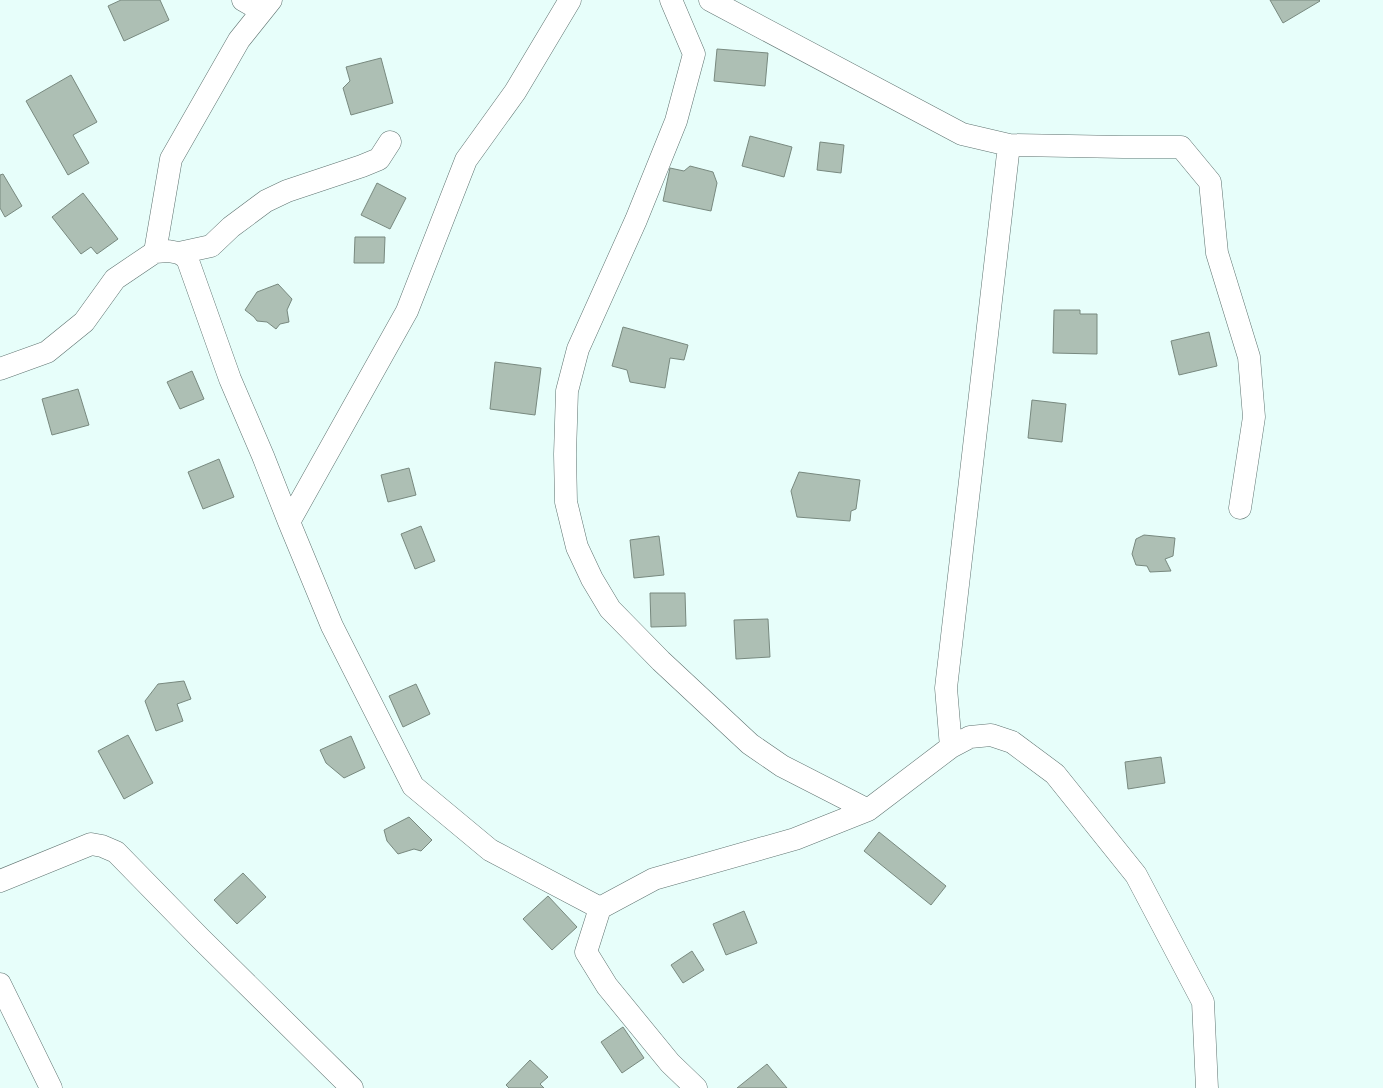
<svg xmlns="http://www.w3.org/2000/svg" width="1383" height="1088" font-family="Overpass,sans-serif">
<rect width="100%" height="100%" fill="#e7fefa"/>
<!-- building -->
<path fill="#adbfb4" stroke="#78897f" d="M121 0H160L169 20 124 41 108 6Z
M1270 0H1319L1320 1 1283 23Z
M717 49 768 53 765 86 714 81Z
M381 58 393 103 351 115 343 88 350 81 346 67Z
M71 75 97 122 73 135 89 163 68 175 26 101Z
M750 136 792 147 784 177 742 166Z
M820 142 844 145 841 173 817 170Z
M690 166 713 172 717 183 711 211 663 201 670 168 684 171Z
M3 174 22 206 5 217 0 208V175Z
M377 183 406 198 390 229 361 215Z
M83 193 118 239 97 254 91 247 81 254 52 217Z
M355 237H385L384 263H354Z
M278 284 292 299 287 310 289 322 280 324 276 329 267 322 257 321 254 317 245 310 257 292Z
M1054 310H1080V314H1097V354L1053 353Z
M623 327 688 345 684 360 670 358 665 388 630 382 627 370 612 366Z
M1209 332 1217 366 1179 375 1171 341Z
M495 362 541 368 535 415 490 409Z
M192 371 204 399 180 409 167 382Z
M78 389 89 425 52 435 42 399Z
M1032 400 1066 404 1062 442 1028 438Z
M219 459 234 497 203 509 188 472Z
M409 468 416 495 388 502 381 475Z
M799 472 860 480 856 509 851 511 850 521 797 517 791 491Z
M421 526 435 561 415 569 401 534Z
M1144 535 1175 538 1173 556 1165 559 1171 571 1150 572 1147 566 1136 565 1132 554 1136 539Z
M659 536 664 575 634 578 630 540Z
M650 593H685L686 626 651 627Z
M768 619 770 657 736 659 734 620Z
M184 681 191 699 177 704 183 721 156 731 145 701 158 684Z
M416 684 430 714 403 727 389 696Z
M128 735 153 783 124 799 98 751Z
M351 736 365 768 344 778 326 763 320 750Z
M1161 757 1165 783 1128 789 1125 762Z
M409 817 432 840 421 851 414 849 398 854 387 841 384 830Z
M879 832 946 886 931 905 864 851Z
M243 873 266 897 237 924 214 900Z
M548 896 577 927 552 950 523 919Z
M744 911 757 943 726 955 713 924Z
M692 951 704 970 683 983 671 965Z
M623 1027 644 1058 622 1073 601 1042Z
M530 1060 548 1077 540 1084 544 1088H509L506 1085Z
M767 1064 787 1088H737Z"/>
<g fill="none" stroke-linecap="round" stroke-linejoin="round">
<defs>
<path id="minor" d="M243 0 262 11
M671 0 694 54 676 121 636 220 578 349 567 391 565 454 566 502 577 547 592 579 610 609 661 661 750 744 782 766 868 810
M710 0 962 134 1009 145 1123 147H1181L1210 182 1217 253 1249 357 1254 417 1240 508
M155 252 171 159 239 40 271 0
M179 253 211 246 231 227 266 201 287 191 362 166 379 159 390 142
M0 369 47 352 84 322 115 279 155 252 168 251 179 253 187 258 230 379 263 456 289 522 332 626 413 786 490 850 600 908
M289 522 407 311 466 160 515 92 570 0
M951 747 946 688 1009 145
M0 881 91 844 102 846 116 852 200 938 352 1088
M0 984 51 1088
M696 1088 670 1063 607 986 586 952 600 908 654 879 795 839 868 810 951 747 970 737 991 735 1012 742 1055 774 1136 875 1203 1002 1207 1088"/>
</defs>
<!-- minor casing -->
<use href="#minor" stroke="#5f7370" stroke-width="23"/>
<!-- minor -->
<use href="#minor" stroke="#fff" stroke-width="22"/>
</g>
</svg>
